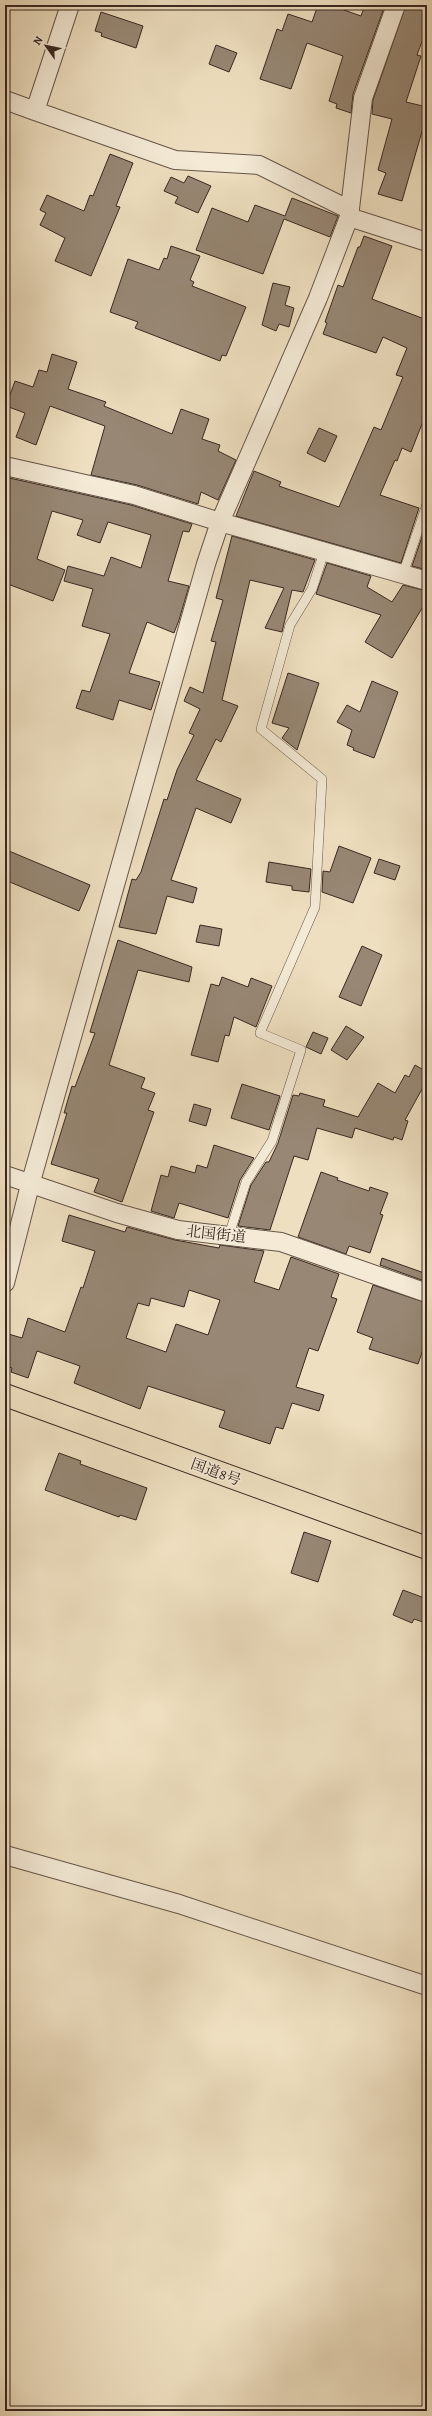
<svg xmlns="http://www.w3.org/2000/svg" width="432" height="2416" font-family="Alegreya,'Noto Serif JP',serif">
<rect width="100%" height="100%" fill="#eedfc0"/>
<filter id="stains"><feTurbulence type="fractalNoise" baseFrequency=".005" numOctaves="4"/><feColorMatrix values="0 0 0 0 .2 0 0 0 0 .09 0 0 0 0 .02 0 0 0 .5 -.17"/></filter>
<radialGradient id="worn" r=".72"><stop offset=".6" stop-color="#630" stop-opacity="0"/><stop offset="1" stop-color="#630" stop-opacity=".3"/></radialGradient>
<!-- building -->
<path fill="#978774" stroke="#392821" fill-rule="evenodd" d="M318 5H330L361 16 365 5H385L353 94 351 113 336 108 337 104 329 101 343 56 307 43 291 89 260 79 277 29 282 31 288 14 312 22Z
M406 5H427V28L417 55 421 56 406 102 427 107V129L423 128 402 201 378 194 386 173 378 170 392 119 372 114 373 100Z
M101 12 143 26 136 48 101 36 102 33 95 31Z
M216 45 237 53 229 72 209 64Z
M110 154 133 163 116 206 120 207 91 276 55 261 65 238 40 225 46 213 40 210 47 195 84 211 90 195 93 196Z
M188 176 211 186 198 213 175 203 178 197 164 191 171 177 184 183Z
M292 198 338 216 330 237 284 219 263 274 196 250 212 208 248 222 255 205 285 216Z
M364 236 392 246 372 299 427 320V411L411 452 402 448 397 461 395 460 380 495 419 508 401 563 236 516 254 471 281 482 279 486 339 507 374 427 381 430 403 377 396 375 407 348 383 337 376 353 323 334 327 323 325 322 338 285 343 287 358 247H360Z
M171 246 200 256 190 280 194 282 192 286 246 307 226 356 222 355 220 361 135 328 138 322 110 312 128 259 159 270 164 258 167 259Z
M273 283 290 287 285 305 294 308 289 327 279 324 276 331 262 325Z
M52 354 77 362 68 389 106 402 104 406 172 434 181 409 209 419 202 439 220 445 218 451 236 460 218 500 201 492 198 504 137 485 91 475 105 426 50 406 36 445 16 437 25 413 6 406 15 381 33 387 39 370 47 372Z
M319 428 337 436 325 462 307 453Z
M5 477 131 505 192 524 189 532 183 531 168 581 189 586 179 620 174 633 147 622 129 673 160 682 151 710 119 700 113 720 76 708 82 690 90 692 110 634 82 626 93 589 64 581 68 566 104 576 111 557 141 568 151 535 108 522 100 543 77 535 83 520 52 511 37 559 65 570 53 601 5 583Z
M427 522V570L412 566Z
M232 536 315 560 303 592 292 590 282 632 265 628 284 588 250 580 222 700 238 706 221 742 216 739 196 780 241 799 231 823 196 808 171 880 197 888 193 903 167 896 156 934 119 927 132 879 136 880 141 872 164 799 167 800 177 770 194 735 189 733 200 709 184 701 190 687 203 693 216 642 211 641 223 600 216 598Z
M327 563 371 576 367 587 392 602 403 585 427 591V600L392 658 365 642 381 615 316 594Z
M288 673 319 683 297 750 282 738 289 728 272 723Z
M372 681 398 692 374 758 353 750 354 748 347 745 352 730 337 722 347 705 360 712Z
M339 846 371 858 353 903 322 892 323 871 330 872Z
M9 851 90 885 79 911 5 880V862Z
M379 859 400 866 395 880 374 873Z
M269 862 311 869 309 892 292 890V886L266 882Z
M200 925 222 929 219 946 196 942Z
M118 940 192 967 189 982 138 970 109 1065 145 1078 141 1088 155 1093 148 1110 154 1112 122 1202 94 1192 99 1179 51 1164 67 1113H64L72 1086 75 1087 95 1033 90 1032Z
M362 946 382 955 361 1006 339 997Z
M222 977 248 987 251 978 272 986 256 1027 234 1017 229 1036 225 1035 218 1062 191 1055 211 984 219 986Z
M346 1026 364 1037 347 1060 331 1050Z
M313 1032 328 1038 321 1054 306 1047Z
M415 1065 427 1072V1080L405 1120 408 1121 402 1140 394 1137 393 1140 355 1128 352 1138 317 1128 308 1160 294 1156 270 1230 238 1226 251 1185 266 1162H269L278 1143 293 1095 299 1096 300 1093 325 1100 323 1106 358 1117 378 1083 395 1093 405 1075 409 1077Z
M242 1084 280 1096 269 1130 231 1118Z
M194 1104 211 1109 206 1126 189 1121Z
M214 1145 254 1158 240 1180 228 1218 179 1203 174 1218 151 1211 161 1175 168 1177 171 1166 195 1173 197 1165 207 1168Z
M321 1172 338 1178 337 1180 369 1191 370 1187 388 1193 380 1214 383 1215 370 1253 349 1246 346 1254 298 1237Z
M69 1215 125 1232 127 1227 175 1240 219 1248 220 1245 264 1251 254 1282 279 1290 291 1257 339 1274 331 1297 337 1299 318 1351 309 1348 296 1387 324 1395 319 1411 292 1403 283 1429 276 1427 270 1444 219 1427 225 1411 148 1386 140 1409 74 1383 80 1366 37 1351 28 1378 11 1372 12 1368 5 1366V1333L22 1338 28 1318 65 1332 81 1287 83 1288 95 1251 62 1241ZM189 1290 220 1300 208 1335 176 1324 166 1352 126 1338 138 1303 149 1306 151 1298 184 1307Z
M382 1258 427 1274V1282L380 1265Z
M373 1285 427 1303V1338L418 1364 369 1349 373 1338 357 1332Z
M59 1453 81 1461 80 1464 147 1488 136 1520 120 1515 119 1517 45 1490Z
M304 1532 331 1541 318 1582 291 1573Z
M403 1590 427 1599V1611L423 1622 414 1619 412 1623 393 1615Z"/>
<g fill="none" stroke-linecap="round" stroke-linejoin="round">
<defs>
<path id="lane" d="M403 574 427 504
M229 1235 246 1182 272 1141 301 1050 260 1033 315 907 322 779 261 729 290 625 312 589 324 552"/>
<path id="street" d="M5 100 35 111 70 5
M35 111 175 160 259 165 350 210
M349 217 427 242
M5 466 134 495 220 522 427 581
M5 1175 117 1213 178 1230 281 1242 427 1293
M5 1283 30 1185 206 564 220 522 318 298 349 217 363 98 396 5
M5 1855 179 1904 427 1986"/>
<path id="highway" d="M5 1395 427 1548"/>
</defs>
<!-- lane casing -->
<use href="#lane" stroke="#665649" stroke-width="10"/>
<!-- street casing -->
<use href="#street" stroke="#665649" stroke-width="20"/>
<!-- highway casing -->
<use href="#highway" stroke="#392821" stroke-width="24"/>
<!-- lane -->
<use href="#lane" stroke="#f4ead6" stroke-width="9"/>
<!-- street -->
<use href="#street" stroke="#f4ead6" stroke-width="18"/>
<!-- highway -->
<use href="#highway" stroke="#eedfc0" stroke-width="22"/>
</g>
<g text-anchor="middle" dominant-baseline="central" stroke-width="3" stroke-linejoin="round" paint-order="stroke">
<!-- street labels -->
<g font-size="15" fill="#392821" stroke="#f4ead6">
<text transform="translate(216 1234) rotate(6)">北国街道</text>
<text transform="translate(216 1472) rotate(20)">国道8号</text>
</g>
</g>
<!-- margin -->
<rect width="432" height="2416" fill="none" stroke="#eedfc0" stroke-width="20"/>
<rect x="6" y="6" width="420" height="2404" fill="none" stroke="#392821" stroke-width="2"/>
<rect x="10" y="10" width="412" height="2396" fill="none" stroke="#392821"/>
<!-- north arrow -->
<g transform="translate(46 46) rotate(303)" stroke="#f4ead6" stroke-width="3" paint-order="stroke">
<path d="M0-3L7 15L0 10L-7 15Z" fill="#392821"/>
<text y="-6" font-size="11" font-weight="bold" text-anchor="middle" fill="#392821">N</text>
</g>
<rect width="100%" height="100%" filter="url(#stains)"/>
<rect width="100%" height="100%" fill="url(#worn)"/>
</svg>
